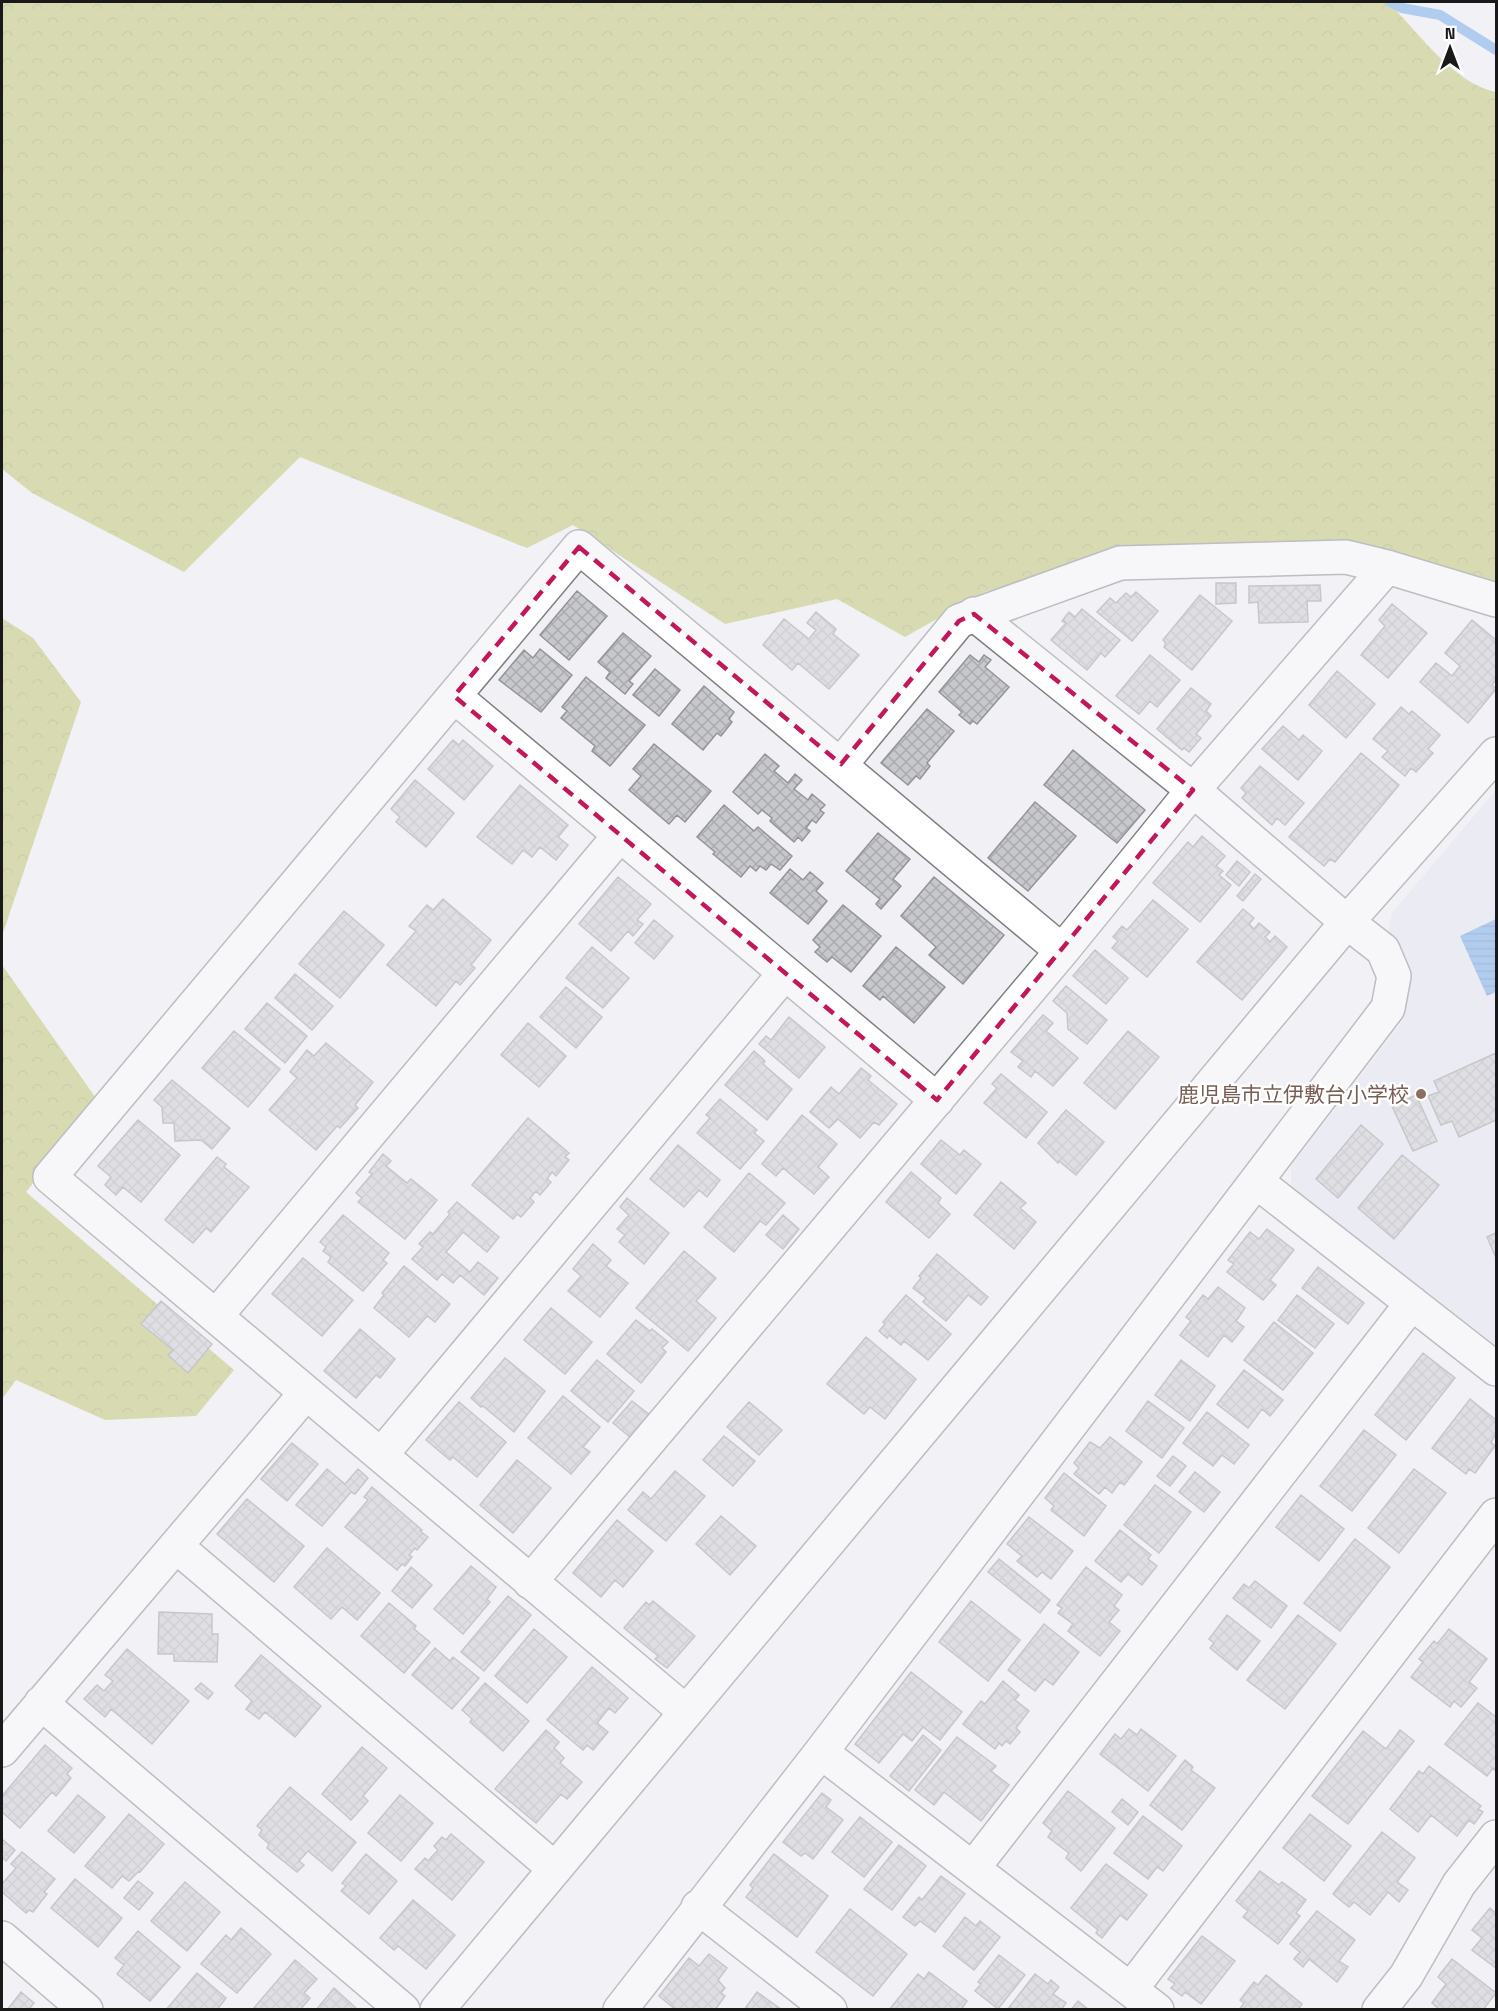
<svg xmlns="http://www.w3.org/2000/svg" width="1498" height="2011" font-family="'Space Grotesk','Noto Sans JP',sans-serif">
<defs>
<pattern id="forest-crowns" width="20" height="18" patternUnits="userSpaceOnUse" patternTransform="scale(1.5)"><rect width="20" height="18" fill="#bac260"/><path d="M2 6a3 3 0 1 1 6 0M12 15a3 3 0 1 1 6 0" fill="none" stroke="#9fa653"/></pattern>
<pattern id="water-rules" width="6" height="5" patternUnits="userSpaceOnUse" patternTransform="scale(1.5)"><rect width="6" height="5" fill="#63a0e7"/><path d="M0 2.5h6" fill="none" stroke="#5182ba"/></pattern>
<pattern id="building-cross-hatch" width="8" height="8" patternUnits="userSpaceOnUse" patternTransform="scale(1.5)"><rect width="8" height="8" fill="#c7c8cc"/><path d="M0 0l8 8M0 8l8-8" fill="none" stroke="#aaabaf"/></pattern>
</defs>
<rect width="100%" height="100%" fill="#f1f1f5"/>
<!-- built -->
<path fill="#e3e5f0" d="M1496 790V1347L1291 1188V1166L1402 1022 1407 990 1405 955 1388 934 1392 913Z"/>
<!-- forest -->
<path fill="url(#forest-crowns)" d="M2 2H1388C1418 32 1454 84 1496 92V584L1119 552 985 592 905 637 837 599 725 624 573 525 527 548 300 457 184 572 32 493 2 469Z
M2 618 33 638 81 702 2 936Z
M2 965 98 1101 26 1192 234 1370 196 1416 105 1420 16 1380 2 1399Z"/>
<!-- water -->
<path fill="url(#water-rules)" d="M1496 919V992L1487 996 1460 936Z"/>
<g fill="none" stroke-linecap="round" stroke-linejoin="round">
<!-- stream -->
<path stroke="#63a0e7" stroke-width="10" d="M1390 2 1402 8 1440 15 1496 50"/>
</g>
<!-- building -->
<path fill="url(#building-cross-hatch)" stroke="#949498" stroke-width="1.5" d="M1216 583H1236V603L1216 604Z
M1320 585 1321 601H1307L1308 622 1259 623 1258 602 1249 603V586Z
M577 591 607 616 569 660 540 635Z
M1136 592 1158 611 1132 641 1097 612 1110 598 1116 603 1126 593 1131 597Z
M1200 595 1232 621 1192 670 1164 647 1166 643 1163 640Z
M1392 604 1427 633 1388 678 1361 655 1385 626 1379 620Z
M1082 609 1120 640 1105 657 1101 653 1087 670 1051 640 1066 623 1062 621 1069 612 1075 617Z
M816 612 836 629 833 634 859 655 829 689 798 663 792 670 763 645 784 619 809 639 816 630 807 623Z
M1472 620 1496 640V679L1492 685 1496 689 1468 723 1420 682 1436 663 1452 676 1460 666 1445 653Z
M623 633 651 656 629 681 633 684 625 694 606 678 610 672 598 662Z
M540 649 572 675 541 712 499 680 524 650 533 658Z
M970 655 979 662 984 655 991 660 985 667 1009 687 977 724 973 721 970 724 959 715 962 712 939 692Z
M1150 655 1180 680 1157 707 1150 701 1139 714 1116 696Z
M655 669 680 690 659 716 633 695Z
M1337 671 1375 704 1346 738 1309 705Z
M586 677 645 725 610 766 592 751 595 746 561 718 567 711 562 707Z
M704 686 734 712 729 719 732 722 721 736 717 733 703 750 672 724Z
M1191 688 1211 704 1206 711 1211 716 1196 734 1201 738 1189 752 1184 748 1182 750 1157 729Z
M1401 707 1409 714 1412 711 1440 735 1428 749 1433 753 1416 772 1411 768 1405 776 1382 757 1388 751 1373 739Z
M927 709 954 731 927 763 930 766 920 779 916 776 908 785 881 763Z
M1283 726 1299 740 1303 735 1322 751 1298 780 1262 749Z
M453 740 459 745 463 740 493 766 464 800 428 769Z
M654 744 711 791 685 822 677 815 669 824 629 790 641 776 633 769Z
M1073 750 1145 810 1117 843 1044 785Z
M1361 753 1399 785 1335 862 1330 859 1324 866 1289 837Z
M765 754 779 766 774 771 788 783 795 774 802 780 794 789 808 800 812 794 825 805 820 810 824 813 816 823 812 820 806 828 810 831 802 841 798 837 794 842 770 821 772 818 762 810 758 814 733 792Z
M1260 766 1304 803 1285 825 1277 818 1272 825 1242 798 1246 793 1241 788Z
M415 780 454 813 426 847 396 822 400 817 391 809Z
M520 785 568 825 558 837 568 845 556 860 540 847 532 857 523 850 512 864 477 837Z
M1035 802 1076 836 1028 891 988 858Z
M724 805 754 831 758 827 792 856 780 870 771 864 766 870 760 866 756 871 750 866 741 877 713 854 715 852 697 837Z
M878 833 910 859 893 879 901 886 881 909 876 904 880 899 846 871Z
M1202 836 1225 856 1216 866 1223 871 1219 875 1231 885 1200 922 1153 883 1188 842 1193 847Z
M1237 861 1250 872 1239 886 1226 875Z
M790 869 803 880 810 872 823 883 816 891 827 901 808 924 770 893Z
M1255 874 1261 879 1243 901 1237 896Z
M618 877 651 904 637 920 643 924 633 936 628 931 611 951 579 924Z
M934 877 1004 935 963 984 929 955 936 947 901 916Z
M443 899 491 940 471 965 475 968 460 985 456 981 436 1006 387 965 416 931 409 926 427 905 433 910Z
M1153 900 1188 929 1147 977 1112 948 1118 941 1113 937 1122 926 1127 930Z
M843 905 881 936 851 972 832 957 827 962 815 952 820 947 813 940Z
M1243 909 1254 918 1249 924 1254 929 1259 923 1270 932 1265 937 1270 942 1275 936 1287 947 1242 1000 1197 962Z
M344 911 384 945 340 998 299 964Z
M654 920 673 936 654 959 635 943Z
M592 947 629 978 603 1008 566 978Z
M896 947 945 987 914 1023 883 996 880 1000 863 986Z
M1095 950 1128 978 1106 1004 1073 976Z
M295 974 333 1006 312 1030 275 998Z
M1066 986 1107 1020 1087 1044 1068 1029 1067 1013 1053 1001Z
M566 987 602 1017 576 1048 540 1017Z
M267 1003 307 1036 285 1063 245 1029Z
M1043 1015 1053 1023 1046 1031 1078 1058 1053 1086 1035 1071 1031 1077 1018 1067 1023 1061 1011 1052Z
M789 1017 825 1047 799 1078 759 1044 766 1036 771 1040Z
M528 1023 566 1056 539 1087 501 1055Z
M234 1031 280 1069 248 1107 202 1068Z
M1128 1031 1159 1057 1115 1109 1084 1083Z
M326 1043 373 1082 355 1105 358 1108 340 1128 337 1126 316 1150 269 1110 297 1078 290 1072 307 1050 314 1056Z
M754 1051 765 1061 763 1064 792 1089 767 1120 725 1085Z
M1496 1053V1120L1459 1137 1452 1121 1441 1125 1428 1096 1439 1092 1434 1081Z
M861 1068 871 1076 868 1080 897 1104 879 1125 874 1122 860 1138 838 1119 829 1128 810 1112 831 1087 839 1094Z
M1001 1074 1047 1112 1026 1138 984 1103 997 1088 992 1084Z
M172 1080 230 1128 212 1149 201 1140 175 1141 174 1123H163L162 1107 154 1100Z
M1416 1095 1437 1141 1413 1151 1392 1106Z
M720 1099 757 1130 754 1133 764 1141 740 1169 697 1133 710 1118 706 1115Z
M1066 1110 1104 1142 1076 1175 1059 1161 1058 1163 1038 1143Z
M802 1115 837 1144 818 1167 829 1177 814 1194 783 1168 776 1176 762 1164Z
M528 1118 569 1153 565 1157 569 1160 556 1176 552 1172 547 1179 551 1182 540 1195 536 1191 530 1198 534 1202 521 1217 517 1214 513 1219 472 1185Z
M138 1120 180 1155 141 1202 123 1187 116 1195 105 1185 111 1177 98 1166Z
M1361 1125 1383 1144 1338 1198 1316 1179Z
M941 1140 960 1155 964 1150 981 1164 956 1194 921 1164Z
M678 1145 720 1180 707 1197 699 1190 684 1207 650 1179Z
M383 1154 391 1161 386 1166 407 1183 411 1179 437 1200 405 1239 358 1202 362 1198 356 1193 372 1174 369 1172Z
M1402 1155 1439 1185 1394 1239 1358 1208Z
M217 1157 226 1164 224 1167 249 1187 211 1232 206 1228 193 1243 165 1220Z
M911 1172 941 1198 938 1203 950 1214 929 1238 886 1202Z
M749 1173 785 1203 766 1225 760 1221 734 1252 704 1227Z
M1001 1182 1026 1203 1020 1208 1036 1222 1014 1249 974 1215Z
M627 1198 669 1233 644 1264 619 1242 625 1235 617 1229 629 1215 620 1207Z
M457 1202 499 1237 487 1252 463 1232 446 1252 470 1272 478 1262 498 1278 484 1295 460 1275 453 1283 442 1274 437 1280 412 1259 423 1247 419 1244 430 1232 433 1234 450 1214 448 1212Z
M343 1215 389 1253 383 1260 387 1263 363 1291 328 1262 331 1257 323 1251 326 1247 320 1242Z
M783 1215 799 1229 783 1249 766 1235Z
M1267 1229 1294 1250 1270 1280 1276 1285 1263 1300 1227 1272 1234 1264 1228 1260 1250 1232 1259 1239Z
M1496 1233V1258L1487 1237Z
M593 1244 611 1260 606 1266 628 1283 600 1317 568 1291 581 1276 573 1269Z
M684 1251 716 1278 696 1301 716 1318 688 1351 636 1308Z
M937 1254 988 1297 981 1305 968 1295 946 1321 923 1302 926 1298 913 1288 921 1278 919 1276Z
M303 1258 353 1300 322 1336 272 1294Z
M404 1266 450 1304 435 1322 427 1316 409 1337 374 1308 384 1295 382 1293Z
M1318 1267 1364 1303 1348 1324 1302 1288Z
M1218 1287 1245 1308 1236 1321 1244 1327 1232 1342 1224 1335 1208 1357 1180 1335 1191 1321 1186 1317 1203 1295 1208 1299Z
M906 1295 951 1334 928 1360 904 1341 901 1345 889 1335 887 1338 879 1331 885 1324 883 1322Z
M1297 1295 1334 1324 1315 1348 1278 1320Z
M161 1301 212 1344 188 1373 168 1355 173 1350 141 1324Z
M551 1308 592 1342 565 1374 524 1340Z
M636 1320 650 1331 652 1329 668 1342 662 1348 666 1352 641 1383 607 1354Z
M1274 1322 1313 1353 1283 1390 1244 1360Z
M360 1329 395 1359 380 1378 376 1375 356 1398 324 1371Z
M866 1337 916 1379 885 1419 870 1407 864 1414 827 1384Z
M1423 1353 1455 1378 1406 1440 1375 1415Z
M505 1358 545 1391 514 1432 483 1406 481 1407 471 1398Z
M597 1360 634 1391 608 1422 571 1391Z
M1181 1360 1215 1386 1190 1421 1155 1395Z
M1244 1370 1283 1400 1270 1416 1262 1409 1248 1428 1217 1404Z
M563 1396 600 1427 583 1447 590 1452 571 1474 528 1438Z
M1470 1399 1496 1420V1434L1491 1442 1495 1446 1475 1473 1469 1469 1466 1474 1432 1448Z
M632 1401 650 1415 631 1438 613 1423Z
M1148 1401 1184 1428 1162 1458 1126 1431Z
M459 1402 506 1442 477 1477 453 1457 450 1460 426 1440Z
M749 1402 782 1430 759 1455 727 1427Z
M1207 1412 1249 1445 1234 1464 1222 1455 1213 1466 1183 1443Z
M1364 1430 1396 1455 1352 1511 1320 1486Z
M724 1436 755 1461 733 1486 703 1460Z
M1110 1437 1142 1462 1124 1485 1120 1482 1112 1493 1105 1487 1099 1494 1074 1474 1079 1468 1074 1463 1090 1442 1100 1448Z
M292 1443 318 1464 287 1501 261 1479Z
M1173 1456 1186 1466 1170 1486 1157 1476Z
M517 1460 551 1488 513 1533 480 1505Z
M327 1469 345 1484 358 1469 368 1478 355 1494 351 1492 322 1526 296 1505Z
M1414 1469 1446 1493 1399 1553 1368 1528Z
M675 1471 705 1496 666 1541 628 1510 643 1492 651 1499Z
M1195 1472 1220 1492 1204 1512 1179 1492Z
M1064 1473 1106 1506 1084 1536 1051 1510 1054 1506 1045 1498Z
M1155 1485 1191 1512 1159 1553 1124 1525Z
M372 1487 422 1530 420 1531 428 1537 417 1550 415 1548 409 1555 412 1557 405 1566 402 1564 397 1570 345 1527 368 1500 364 1497Z
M1301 1495 1344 1529 1319 1561 1276 1527Z
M247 1499 304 1546 274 1582 217 1534Z
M721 1516 756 1546 730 1575 696 1544Z
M1029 1517 1073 1551 1051 1579 1042 1572 1037 1577 1017 1561 1022 1556 1007 1544Z
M617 1520 653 1551 623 1587 615 1580 601 1597 573 1573Z
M1120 1530 1151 1555 1148 1559 1157 1566 1142 1585 1128 1574 1121 1582 1095 1561Z
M1355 1539 1390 1567 1340 1631 1304 1603Z
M327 1548 380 1593 357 1620 342 1607 331 1619 294 1587Z
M999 1559 1050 1600 1040 1613 988 1572Z
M471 1566 496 1587 487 1599 490 1602 463 1634 434 1609Z
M411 1567 432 1585 412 1608 392 1591Z
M1086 1567 1122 1595 1114 1606 1119 1610 1109 1622 1120 1631 1100 1656 1068 1631 1073 1624 1058 1613 1062 1608 1057 1605Z
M1255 1581 1287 1606 1271 1628 1233 1598 1244 1584 1249 1588Z
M508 1596 531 1615 484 1671 461 1652Z
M653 1601 695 1636 667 1668 655 1659 658 1656 624 1628 646 1602 649 1605Z
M971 1601 1020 1640 988 1681 939 1642Z
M389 1603 416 1626 414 1629 430 1642 404 1673 361 1636Z
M159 1612 212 1614V1634H218L217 1662 174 1661V1654H158Z
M1227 1615 1260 1641 1237 1670 1210 1648 1214 1643 1209 1639Z
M1298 1615 1336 1644 1285 1709 1247 1680Z
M1044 1624 1079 1652 1053 1685 1045 1679 1035 1691 1008 1670Z
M534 1629 567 1657 527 1703 495 1676Z
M1449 1629 1487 1659 1469 1682 1477 1688 1461 1707 1454 1701 1450 1707 1411 1677 1423 1662 1419 1659 1434 1641 1437 1644Z
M435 1648 450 1661 453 1657 479 1678 452 1709 412 1675Z
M127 1649 189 1701 152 1744 111 1709 105 1717 84 1699 97 1685 104 1691 113 1681 105 1675Z
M261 1655 321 1706 295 1737 265 1712 259 1719 246 1709 252 1701 235 1686Z
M592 1667 628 1698 615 1713 609 1708 597 1723 608 1732 593 1750 587 1745 583 1750 547 1720Z
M911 1672 962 1712 940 1740 923 1727 912 1741 903 1734 879 1763 855 1744Z
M1003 1681 1019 1695 1015 1700 1029 1711 1016 1728 1020 1732 1010 1744 1006 1741 1002 1746 999 1743 995 1749 963 1724 981 1701 985 1704Z
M201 1683 213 1693 208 1699 195 1689Z
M485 1683 529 1721 503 1751 470 1722 472 1719 462 1710Z
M1478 1703 1496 1717V1771L1493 1768 1487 1776 1445 1744Z
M1129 1729 1137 1735 1141 1729 1176 1756 1148 1791 1100 1754 1115 1734 1121 1739Z
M546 1730 559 1742 554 1748 564 1758 560 1763 582 1782 567 1799 561 1794 536 1823 495 1789Z
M1400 1730 1414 1741 1348 1824 1312 1796 1363 1731 1386 1749Z
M923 1735 941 1750 909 1791 890 1776Z
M957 1737 996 1766 991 1771 1009 1785 981 1821 944 1792 934 1805 915 1790Z
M45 1745 72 1768 67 1774 71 1778 56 1796 52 1792 20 1828 2 1812V1796Z
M362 1747 387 1768 363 1796 368 1801 351 1820 322 1794Z
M1185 1760 1193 1767 1191 1770 1215 1788 1182 1830 1150 1805Z
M1429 1766 1481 1806 1478 1809 1483 1812 1474 1824 1469 1820 1457 1836 1431 1815 1418 1832 1390 1809 1419 1771 1423 1774Z
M290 1787 356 1842 332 1871 308 1851 299 1861 304 1865 297 1872 267 1848 269 1844 259 1835 262 1830 257 1826Z
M1068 1791 1115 1828 1081 1871 1066 1858 1069 1853 1048 1837 1052 1831 1043 1823Z
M822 1793 831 1800 826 1807 843 1820 813 1859 805 1853 801 1856 783 1842Z
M78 1795 105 1817 74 1853 48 1831Z
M400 1795 433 1823 401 1861 368 1833Z
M1122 1799 1138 1812 1128 1825 1112 1812Z
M129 1814 164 1844 140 1872 139 1871 129 1881 122 1876 112 1888 85 1866Z
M1310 1814 1351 1846 1324 1881 1283 1848Z
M1143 1816 1182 1846 1163 1871 1157 1867 1148 1879 1114 1853Z
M860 1817 892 1842 864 1877 832 1852Z
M1382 1832 1415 1858 1397 1882 1408 1890 1399 1902 1388 1892 1370 1915 1354 1902 1349 1907 1333 1894Z
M451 1834 484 1862 452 1900 415 1869 425 1858 428 1861 438 1850 434 1846 442 1837 446 1840Z
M2 1839 15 1850 6 1861 2 1857Z
M899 1845 926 1866 892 1910 864 1889Z
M22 1852 55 1879 44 1892 47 1894 33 1912 29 1910 26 1913 2 1892V1884L16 1868 11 1864Z
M366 1854 397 1881 369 1914 341 1891 346 1886 342 1883Z
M774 1854 828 1896 797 1937 746 1897 753 1888 750 1885Z
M1106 1864 1147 1895 1127 1920 1120 1915 1102 1938 1096 1933 1098 1930 1071 1908Z
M1260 1871 1279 1885 1282 1882 1306 1900 1296 1913 1300 1916 1278 1944 1243 1917 1248 1911 1236 1901Z
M941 1876 965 1894 935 1932 920 1921 915 1926 903 1917 919 1897 922 1900Z
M75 1879 122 1918 98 1947 51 1908Z
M138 1881 153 1893 139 1910 124 1898Z
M185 1882 220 1912 187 1951 151 1921Z
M413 1900 455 1935 426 1969 398 1946 394 1950 380 1938Z
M1490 1908 1496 1913V1968L1472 1950 1482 1938 1472 1930Z
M850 1909 907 1954 873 1996 816 1952Z
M1317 1911 1355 1940 1339 1961 1348 1967 1337 1982 1309 1959 1303 1967 1294 1959 1300 1952 1290 1944Z
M965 1917 976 1926 980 1921 1000 1937 974 1970 943 1946Z
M241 1928 271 1954 237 1993 201 1964 226 1935 231 1940Z
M138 1931 180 1967 150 2001 117 1974 124 1965 115 1958Z
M1202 1936 1235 1961 1201 2004 1185 1992 1182 1996 1171 1988 1175 1984 1168 1979Z
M709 1954 727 1968 718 1980 725 1988 721 1993 725 1996 715 2010H676L659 1996 689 1958 699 1966Z
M999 1955 1025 1975 998 2009 975 1991 981 1984 978 1982Z
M1452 1959 1496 1993 1483 2010 1476 2008 1475 2010H1440L1432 2003 1446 1984 1438 1977Z
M295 1960 317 1979 304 1993 310 1998 300 2010 253 2009Z
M929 1972 967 2001 961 2010H889L918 1974 924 1979Z
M197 1973 226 1998 217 2010H166Z
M1035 1974 1048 1984 1051 1980 1059 1987 1053 1994 1066 2003 1061 2010H1007Z
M1266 1975 1302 2004 1298 2010H1239L1244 2003 1240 2000 1254 1982 1258 1985Z
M334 1988 358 2010H316Z
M21 1992 34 2003 28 2010H7Z
M757 1992 782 2010H744Z
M1078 2001 1089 2010H1071Z"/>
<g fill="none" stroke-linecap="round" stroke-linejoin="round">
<defs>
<path id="minor" d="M454 696 937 1100
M841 764 959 621 1120 563 1346 557 1387 567 1496 600
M1257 1182 1496 1369
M216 1316 620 835
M381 1455 785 973
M176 1546 555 1869
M530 1582 1062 951 1193 790 1387 567
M41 1703 403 2010
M686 1712 50 1177 579 547 1062 951
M2 1750 306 1393
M821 1752 1157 2010
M973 1868 1412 1303
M698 1907 830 2010
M2 1938 86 2010
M1131 1989 1496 1515
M437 2010 1347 922 1496 754
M620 2010 821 1752 1388 1008 1394 976 1383 950 1347 922 1193 790 974 614
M1379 2010 1406 1976 1459 1884 1496 1837"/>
</defs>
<!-- minor casing -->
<use href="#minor" stroke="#7e7f83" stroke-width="36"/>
<!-- minor -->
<use href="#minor" stroke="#fff" stroke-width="33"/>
</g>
<!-- marked area -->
<path d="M0 0H1498V2011H0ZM579 547 841 764 959 621 974 614 1193 790 937 1100 454 696Z" fill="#f1f1f5" fill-opacity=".55" fill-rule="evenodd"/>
<path fill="none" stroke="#c2185b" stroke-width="4.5" stroke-dasharray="12 8" stroke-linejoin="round" d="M579 547 841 764 959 621 974 614 1193 790 937 1100 454 696Z"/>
<!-- markers -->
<circle fill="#8d6e63" stroke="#fff" stroke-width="2" cx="1421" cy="1094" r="6"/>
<g text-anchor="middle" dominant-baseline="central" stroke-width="5" stroke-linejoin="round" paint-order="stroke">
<!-- education labels -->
<g font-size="21" fill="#785e54" stroke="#fff" text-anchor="end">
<text x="1409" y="1094">鹿児島市立伊敷台小学校</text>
</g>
</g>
<!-- border -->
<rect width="1498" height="2011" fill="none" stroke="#19191a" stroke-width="6"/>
<!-- north arrow -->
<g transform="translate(1450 48)" stroke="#ffffff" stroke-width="4.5" paint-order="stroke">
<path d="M0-4.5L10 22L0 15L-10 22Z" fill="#19191a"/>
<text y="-9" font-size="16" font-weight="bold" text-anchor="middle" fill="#19191a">N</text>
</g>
</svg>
